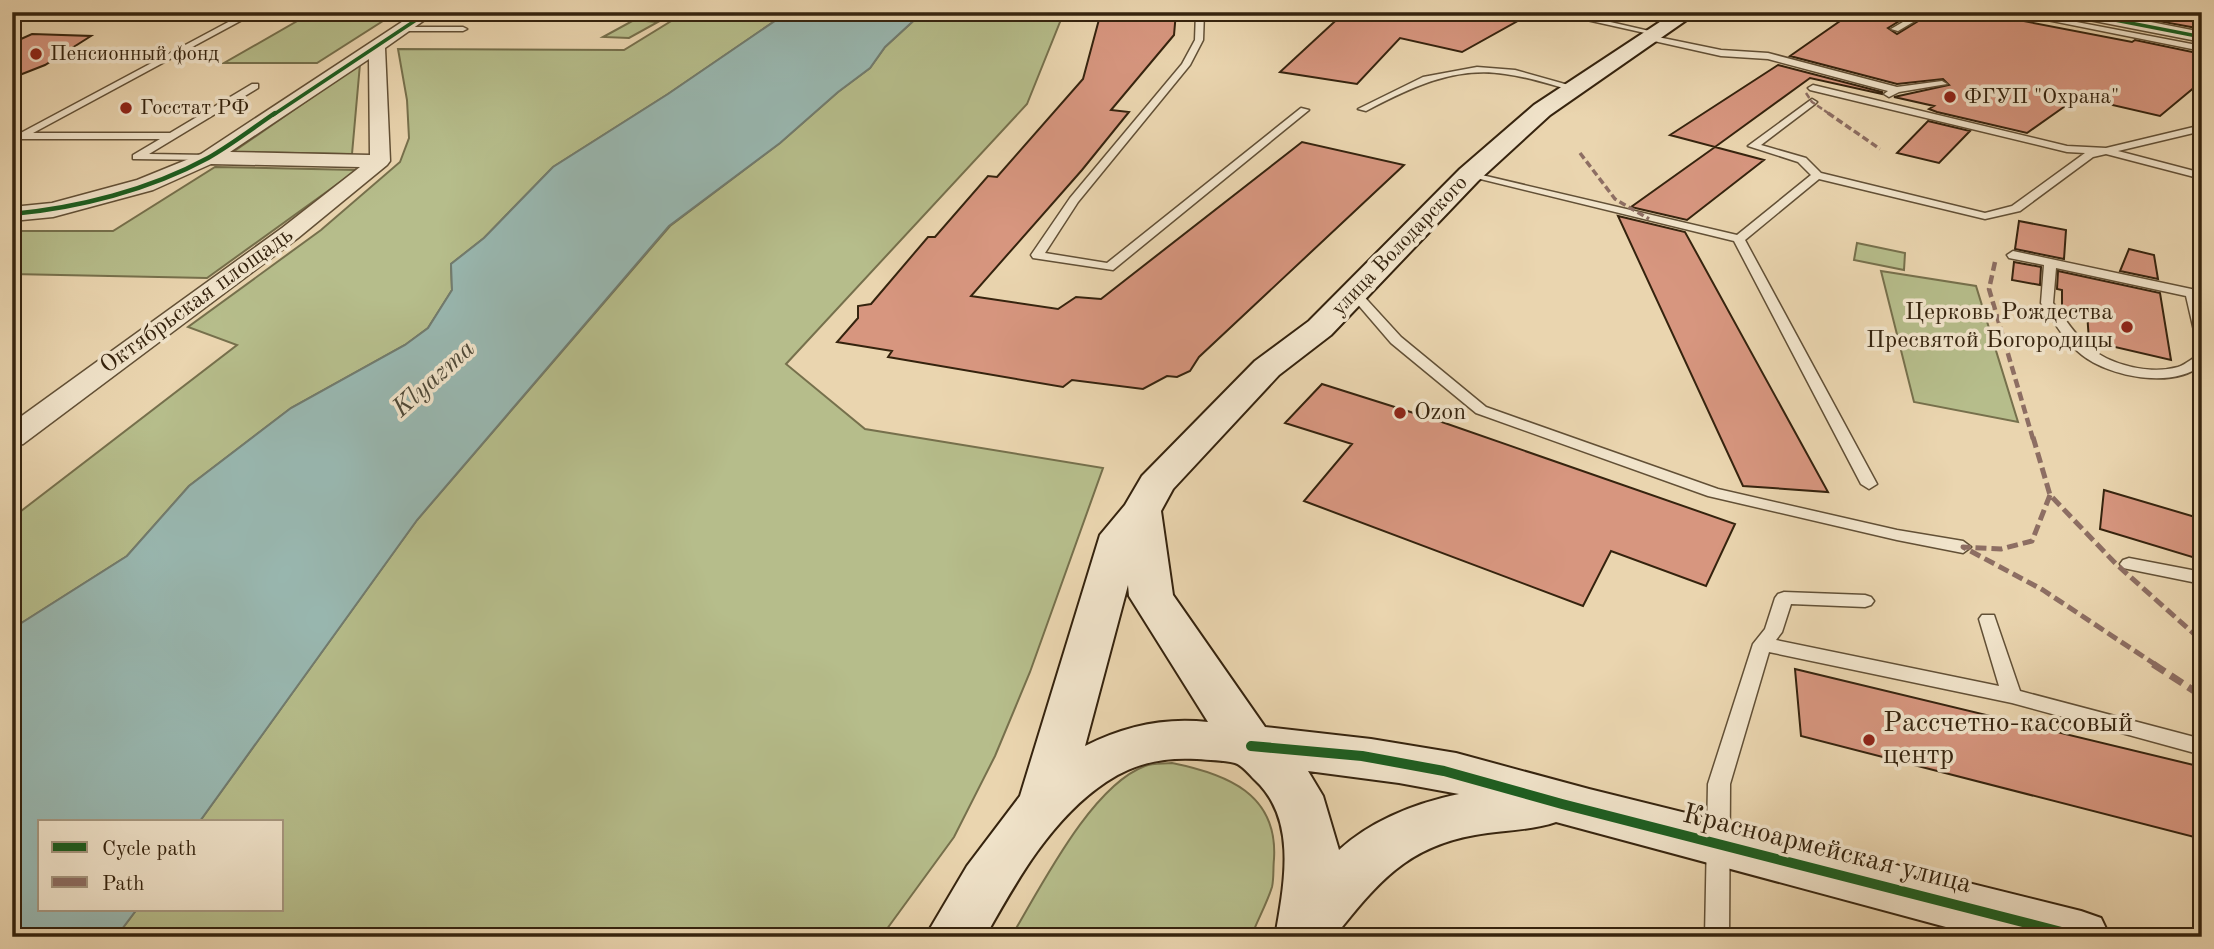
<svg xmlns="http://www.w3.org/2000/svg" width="2214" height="949" font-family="'Old Standard TT',serif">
<rect width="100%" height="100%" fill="#ead5af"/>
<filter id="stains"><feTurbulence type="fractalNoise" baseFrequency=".00286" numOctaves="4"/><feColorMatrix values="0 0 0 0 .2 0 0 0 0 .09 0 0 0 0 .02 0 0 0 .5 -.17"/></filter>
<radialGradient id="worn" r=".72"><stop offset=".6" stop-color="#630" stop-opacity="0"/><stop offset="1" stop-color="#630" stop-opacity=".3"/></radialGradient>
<!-- green -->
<path fill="#b6bd8b" stroke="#76704c" stroke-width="2" d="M313 12H397L317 63H224Z
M686 12H788L668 94 553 167 484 238 451 264 452 290 428 328 405 345 291 408 189 486 127 556 12 629V518L237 345 188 327 321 230 400 162 409 138 407 100 398 49 624 50Z
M923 12H1064L1027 104 786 364 865 429 1103 468 1030 672 995 756 954 837 881 937H116L137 909H282V821H200L417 520 670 226 780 143 838 92 870 68 885 47Z
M634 20 658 22 629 38 603 37Z
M360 64 352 154 233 152Z
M215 167 357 170 207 278 12 274V231H113Z
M1857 243 1905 253 1904 270 1854 260Z
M1881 271 1976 286 2018 422 1914 402Z
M1172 763C1227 774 1278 794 1274 859 1273 868 1274 878 1272 887 1267 903 1257 921 1251 937H1011C1041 887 1091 786 1145 766 1153 763 1163 764 1172 763Z"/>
<!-- water -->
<path fill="#99b8b1" stroke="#717c70" stroke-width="2" d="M788 12H923L885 47 870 68 838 92 780 143 669 226 417 520 200 821H40V909H137L116 937H12V629L127 556 189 486 291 408 405 345 428 328 452 290 451 264 484 238 553 167 668 94Z"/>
<!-- building -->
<path fill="#d7967f" stroke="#35230e" stroke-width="2" d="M1101 12H1176L1174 35 1111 110 1129 112 1082 170 971 296 1058 309 1076 297 1101 299 1302 142 1404 165 1199 357 1190 371 1177 377 1167 376 1143 389 1072 380 1063 387 888 357 892 351 837 342 858 318V306L871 304 928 237H935L988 176 997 177 1083 79Z
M1345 12H1534L1462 52 1400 38 1357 84 1280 72Z
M1853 12H1914L1888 28 1897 34 1933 12H1977L2132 42 2135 40 2202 54V81L2160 116 2078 97 2027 133 1937 112 1929 109 1934 106 1894 97 1949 85 1943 79 1897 84 1790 56Z
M2168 12H2202V29L2158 21Z
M32 34 91 36 45 65 12 78V43Z
M1778 65 1882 92V94L1810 78 1715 147 1670 135Z
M1928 121 1970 131 1939 163 1897 153Z
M1715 147 1764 160 1687 220 1631 207Z
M1618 216 1685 232 1828 492 1743 486Z
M2019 221 2066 230 2064 259 2015 249Z
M2129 249 2154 255 2158 279 2120 271Z
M2014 262 2041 267 2040 285 2012 280Z
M2058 271 2160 293 2171 360 2089 341 2087 312 2062 307V290L2057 289Z
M1322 384 1439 421 1735 524 1706 586 1611 551 1583 606 1304 501 1352 444 1285 423Z
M2104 490 2202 519V560L2100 529Z
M1795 669 2202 767V839L1801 736Z"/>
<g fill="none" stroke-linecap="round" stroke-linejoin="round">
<defs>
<path id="lane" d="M247 12H257L33 133H170L252 84H258V88L149 154 208 155 213 158 212 160 133 159V155L160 139H20L15 136Z
M1196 12H1204L1203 40 1190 65 1078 202 1045 253 1107 263 1301 108 1309 110 1113 270 1033 258 1031 255 1070 198 1182 64 1195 40Z
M1551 12H1567L1658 33 1654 35Z
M1920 12H1930L1898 31 1891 29Z
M2007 12H2024L2202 46V51Z
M403 27H463L467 29 463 31H400Z
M1648 35 1721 50 1768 53 1897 87 1942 81 1947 84 1899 92 1889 97 1884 94 1888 91 1768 59 1721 56 1645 39 1644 37Z
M1477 67 1515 70 1579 88 1574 91C1551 85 1529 77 1505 74 1454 66 1410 88 1366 111L1358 109 1423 77Z
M1813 85 2067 146 2106 148 2202 125V131L2118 151 2202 173V179L2106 154 2093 157 2020 211 1985 219 1819 179 1745 240 1877 484 1869 489 1861 484 1734 241 1464 175 1469 172 1737 235 1811 175 1798 162 1748 146 1812 99 1817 102 1815 104 1761 145 1806 158 1821 173 1985 213 2012 206 2085 153 2067 152 1810 90 1808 88Z
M2013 251 2196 290 2202 307V339L2195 335 2186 296 2056 268 2053 303C2064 317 2074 334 2088 346 2109 365 2150 375 2178 367 2187 364 2193 357 2202 354V365C2172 389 2110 377 2082 355 2065 342 2053 320 2041 303L2044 265 2009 258 2007 255Z
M1354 289 1358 290 1401 337 1486 407 1718 489 1897 530 1963 541 1971 547 1963 553 1897 540 1708 496 1476 413 1391 343 1348 293Z
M2129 558 2202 572V584L2123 568 2120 564 2123 560Z
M1784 592 1865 595 1871 597 1874 601 1871 605 1865 607 1791 604 1782 632 1776 640 1999 686 1979 619 1982 615H1994L2020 691 2202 739V755L2012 703 1769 652 1730 784 1729 937H1705L1708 784 1753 644 1765 629 1775 598 1778 594Z"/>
<path id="street" d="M417 12H436L385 48 390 161 387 165 298 238 23 444 12 447V423L282 228 360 167 211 164 153 190 53 217 12 221V207L52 203 137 180 201 154ZM369 59 370 155 230 152Z
M2066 12H2100L2202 32V42L2074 17Z"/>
<path id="secondary" d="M1675 12H1698L1550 115 1478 181 1331 335 1279 375 1173 489 1161 511 1173 595 1265 727 1371 739 1456 753 1589 789 2081 911 2101 918 2110 937H1983L1556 822C1530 831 1502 830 1475 835 1405 847 1376 885 1334 937H1275C1284 885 1298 820 1255 780 1249 774 1242 765 1235 763 1223 760 1209 760 1197 759 1163 757 1135 763 1106 782 1051 819 1017 880 985 937H925L967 866 1020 796 1100 535 1125 505 1142 476 1255 361 1309 321 1460 169 1534 105ZM1128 585 1129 596 1208 722C1165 717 1124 726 1085 746ZM1308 771 1399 783 1459 794C1416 803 1372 820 1339 850L1323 796Z"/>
</defs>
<!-- lane casing -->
<use href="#lane" stroke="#625036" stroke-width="3"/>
<!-- street casing -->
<use href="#street" stroke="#625036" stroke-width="3"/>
<!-- secondary casing -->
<use href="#secondary" stroke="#35230e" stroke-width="4"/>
<!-- lane -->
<use href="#lane" fill="#f1e4cb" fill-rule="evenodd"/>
<!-- street -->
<use href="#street" fill="#f1e4cb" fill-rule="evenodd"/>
<!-- secondary -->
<use href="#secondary" fill="#f1e4cb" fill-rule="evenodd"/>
<!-- quiet-far4 -->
<path stroke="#8d6e63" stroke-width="2.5" stroke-dasharray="6 2.5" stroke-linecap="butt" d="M1806 93 1812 102 1831 115"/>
<!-- quiet-far3 -->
<path stroke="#8d6e63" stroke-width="3.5" stroke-dasharray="7 3.5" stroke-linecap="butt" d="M1828 113 1880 149
M1580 153 1615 199 1649 219"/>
<!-- quiet-far2 -->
<path stroke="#8d6e63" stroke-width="4.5" stroke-dasharray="9 4.5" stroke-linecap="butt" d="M1995 262 1989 289 2033 439"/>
<!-- quiet-far1 -->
<path stroke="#8d6e63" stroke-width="5" stroke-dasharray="11 5" stroke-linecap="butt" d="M2033 437 2050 495 2116 564 2202 641
M2050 495 2032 541 2001 549 1963 547 2043 590 2156 665"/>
<!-- quiet -->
<path stroke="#8d6e63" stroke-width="7" stroke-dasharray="14 7" stroke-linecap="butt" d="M2153 664 2202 696"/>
<defs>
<path id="cycleway-far2" d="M2074 12 2202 37
M273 115 428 12"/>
<path id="cycleway-far1" d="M12 214C78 208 149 190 208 158 231 145 253 128 275 113"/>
<path id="cycleway" d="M1251 746 1362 756 1444 771 1562 804 2081 937"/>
</defs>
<!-- cycleway-far2 casing -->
<use href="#cycleway-far2" stroke="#f1e4cb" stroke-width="6"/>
<!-- cycleway-far1 casing -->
<use href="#cycleway-far1" stroke="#f1e4cb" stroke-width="7"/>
<!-- cycleway casing -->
<use href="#cycleway" stroke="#f1e4cb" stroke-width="14"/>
<!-- cycleway-far2 -->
<use href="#cycleway-far2" stroke="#1b5e20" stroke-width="3.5"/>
<!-- cycleway-far1 -->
<use href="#cycleway-far1" stroke="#1b5e20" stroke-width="4.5"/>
<!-- cycleway -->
<use href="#cycleway" stroke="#1b5e20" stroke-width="10"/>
</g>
<!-- markers -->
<g fill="#8f2418" stroke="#f1e4cb" stroke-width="2.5">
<circle cx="36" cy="54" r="7"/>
<circle cx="1950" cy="97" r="7"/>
<circle cx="126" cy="108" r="7"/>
<circle cx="2127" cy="327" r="7"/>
<circle cx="1400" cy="413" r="7"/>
<circle cx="1869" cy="740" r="7"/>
</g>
<g text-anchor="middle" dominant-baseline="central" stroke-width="7" stroke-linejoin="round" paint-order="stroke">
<!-- far-poi labels -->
<g font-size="21" fill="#35230e" stroke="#f1e4cb" text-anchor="start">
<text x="50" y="54">Пенсионный фонд</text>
<text x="1964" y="97">ФГУП "Охрана"</text>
<text x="140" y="108">Госстат РФ</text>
</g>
<!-- far-street labels -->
<g font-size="21" fill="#35230e" stroke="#f1e4cb">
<text transform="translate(1400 246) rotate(-46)">улица Володарского</text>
</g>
<!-- street labels -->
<g font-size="24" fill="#35230e" stroke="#f1e4cb">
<text transform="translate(197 301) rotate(-36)">Октябрьская площадь</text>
</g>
<!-- poi labels -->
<g font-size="24" fill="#35230e" stroke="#f1e4cb" text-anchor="end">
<text x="2113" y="313">Церковь Рождества<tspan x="2113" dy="28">Пресвятой Богородицы</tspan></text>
<text x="1414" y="413" text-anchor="start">Ozon</text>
</g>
<!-- water labels -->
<g font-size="26" font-style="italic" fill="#4e4837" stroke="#f1e4cb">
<text transform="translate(434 379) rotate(-42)">Klyazma</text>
</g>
<!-- near-poi labels -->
<g font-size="28" fill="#35230e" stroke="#f1e4cb" text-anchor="start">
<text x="1883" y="724">Рассчетно-кассовый<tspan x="1883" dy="32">центр</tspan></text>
</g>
<!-- near-street labels -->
<g font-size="28" fill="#35230e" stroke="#f1e4cb">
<text transform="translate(1827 850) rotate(14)">Красноармейская улица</text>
</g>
</g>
<!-- margin -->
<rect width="2214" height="949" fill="none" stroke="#ead5af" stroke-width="42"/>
<rect x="14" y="14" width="2186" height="921" fill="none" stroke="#35230e" stroke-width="3.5"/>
<rect x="21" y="21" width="2172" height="907" fill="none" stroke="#35230e" stroke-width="2"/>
<!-- legend -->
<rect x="38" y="820" width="245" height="91" fill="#f1e4cb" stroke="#a6977f" stroke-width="2"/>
<rect x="52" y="842" width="35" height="10" fill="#1b5e20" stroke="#a6977f" stroke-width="2"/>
<text x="102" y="855" font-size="21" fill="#35230e">Cycle path</text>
<rect x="52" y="877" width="35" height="10" fill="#8d6e63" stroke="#a6977f" stroke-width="2"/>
<text x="102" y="890" font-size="21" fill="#35230e">Path</text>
<rect width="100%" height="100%" filter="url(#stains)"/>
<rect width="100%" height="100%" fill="url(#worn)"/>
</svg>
